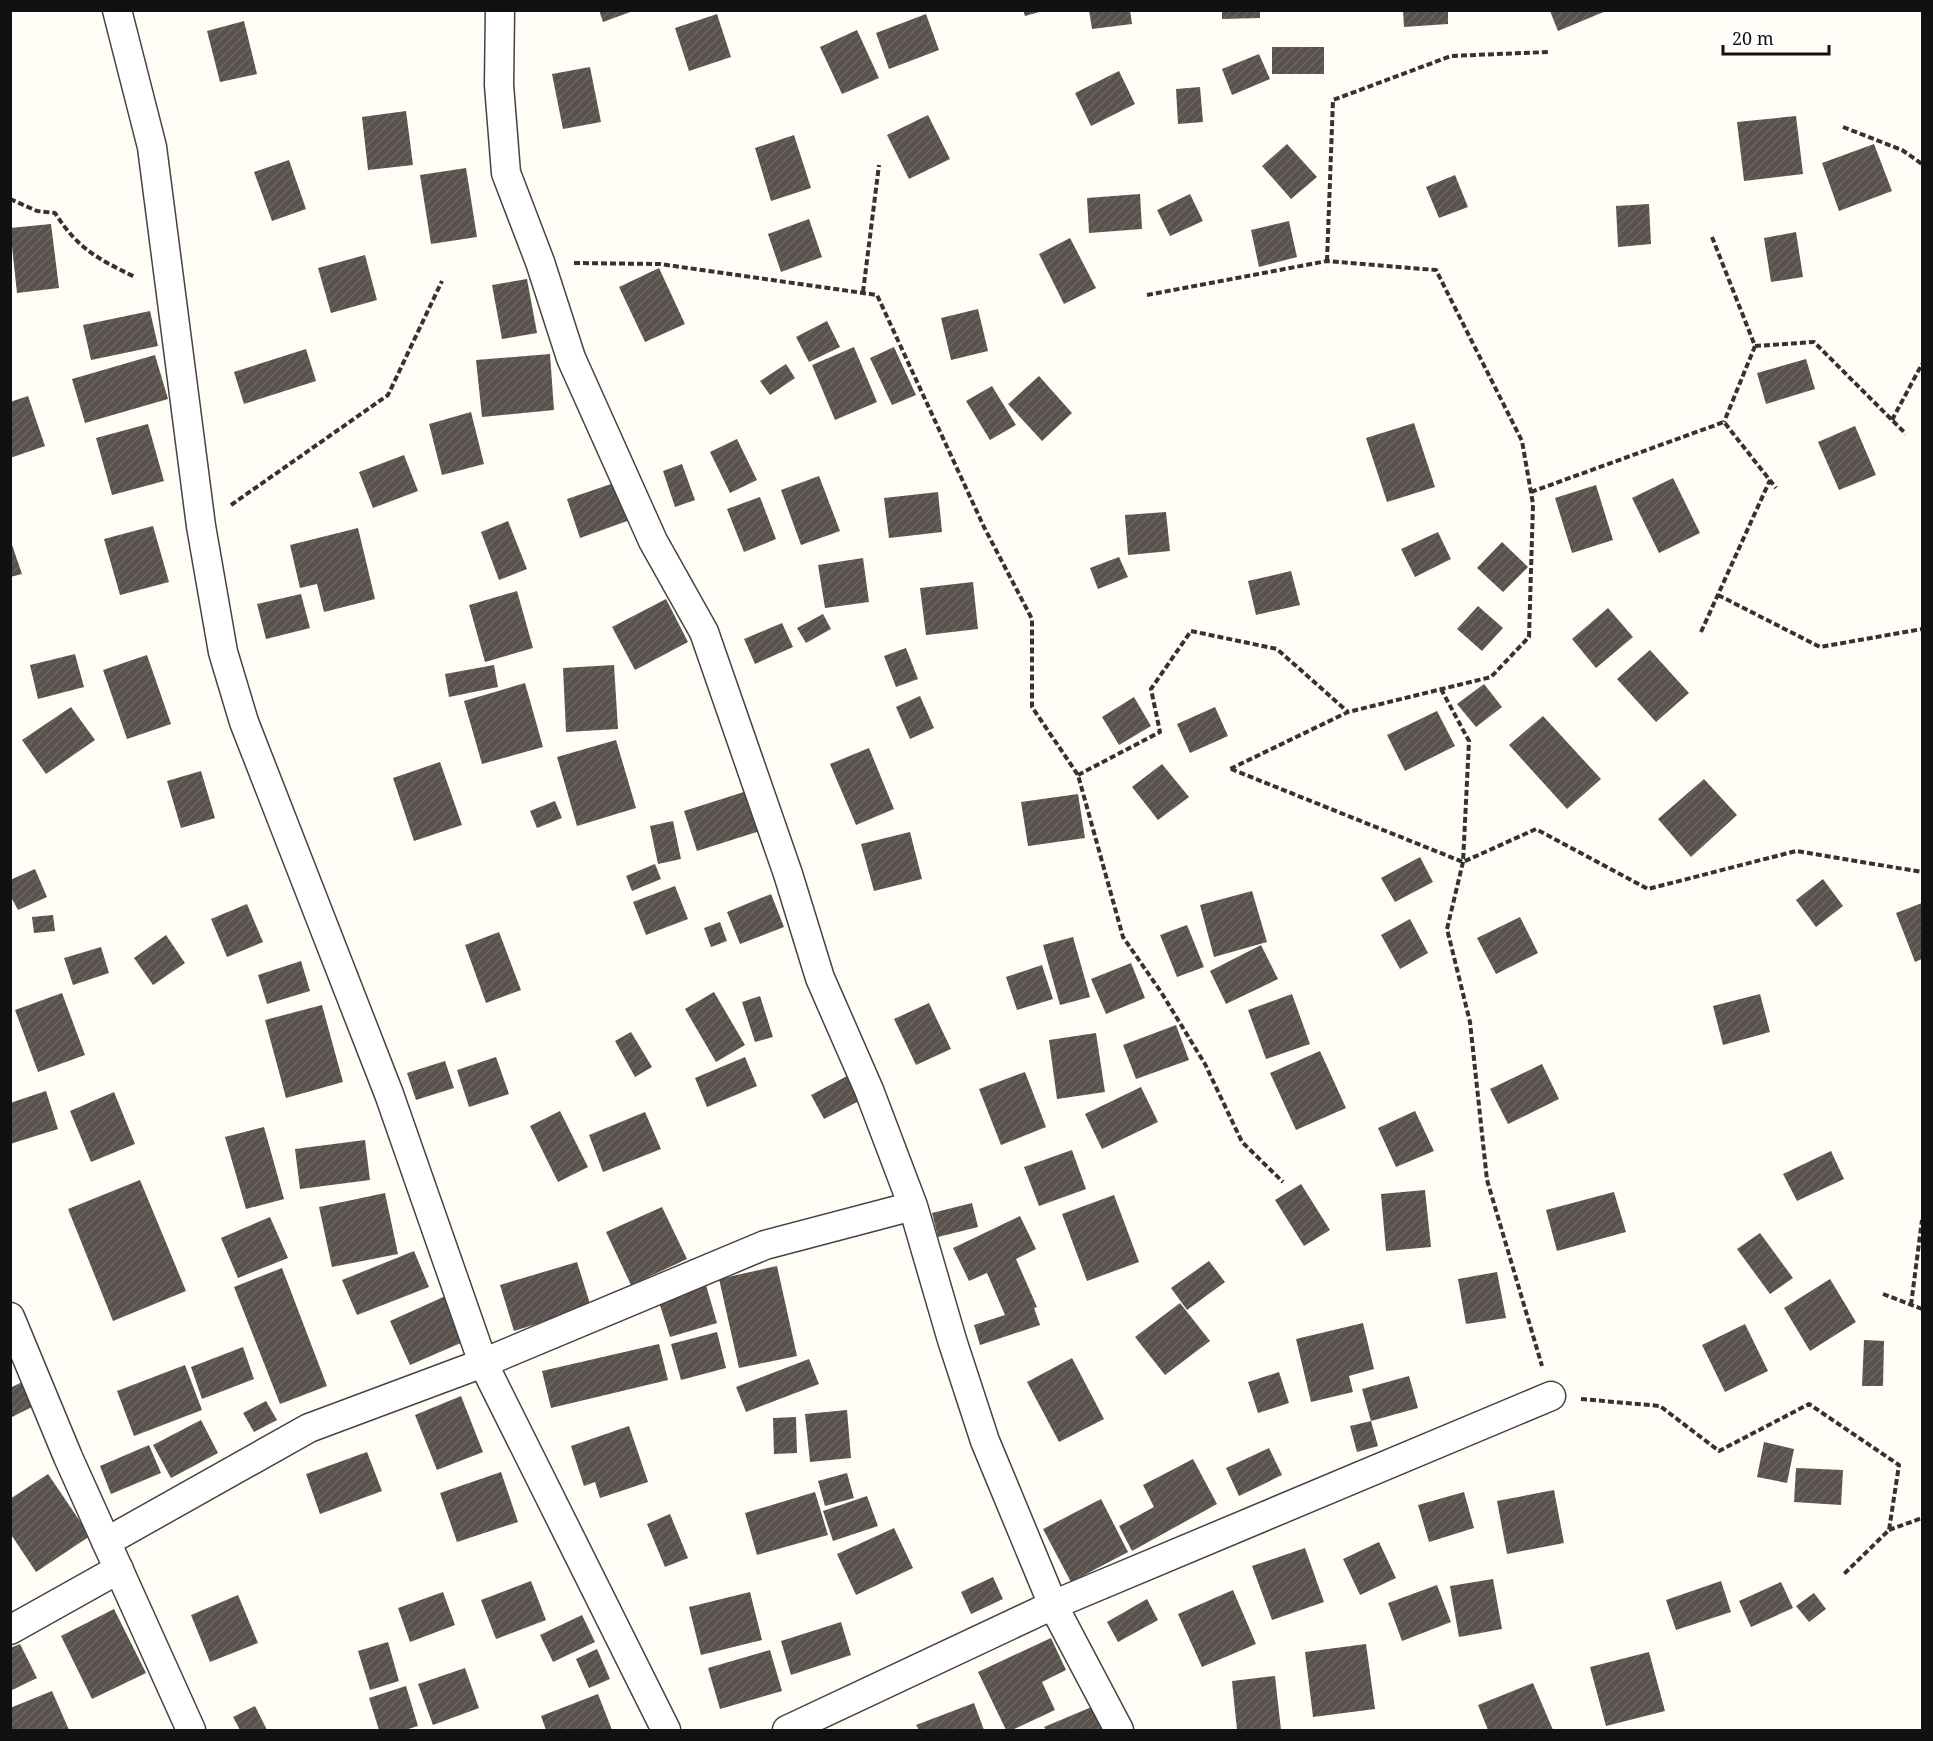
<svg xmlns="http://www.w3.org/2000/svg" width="1933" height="1741" font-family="'Noto Serif',serif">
<defs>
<pattern id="building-hatch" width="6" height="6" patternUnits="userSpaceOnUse" patternTransform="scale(1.5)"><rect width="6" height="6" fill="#5a524d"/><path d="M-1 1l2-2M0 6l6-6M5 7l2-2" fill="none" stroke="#6d6662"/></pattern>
</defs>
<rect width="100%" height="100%" fill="#fffdf5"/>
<!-- building -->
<path fill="url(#building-hatch)" d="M599 10H632L633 11 603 22Z
M1023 10H1043V11L1025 16Z
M1089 10H1130L1132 24 1092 29Z
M1222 10H1260V18L1222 19Z
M1403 10H1448V24L1404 27Z
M1550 11H1606L1558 31Z
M717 14 731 57 689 71 675 28Z
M926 14 939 50 889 69 876 33Z
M244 21 257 74 220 82 207 31Z
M857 30 879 78 842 94 820 47Z
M1272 47H1324V74H1272Z
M1259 54 1270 79 1232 95 1222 69Z
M590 67 601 122 563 129 552 74Z
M1119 71 1135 104 1091 126 1075 93Z
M1200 87 1203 122 1178 124 1176 89Z
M406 111 413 165 368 170 362 117Z
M928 115 950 159 909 179 887 135Z
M1796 116 1803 174 1744 181 1737 122Z
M794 135 811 188 771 201 755 148Z
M1287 144 1317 177 1291 199 1262 166Z
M1874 144 1892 191 1839 211 1822 163Z
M289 160 306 209 272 221 254 172Z
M466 168 477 237 431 244 420 175Z
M1455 175 1468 207 1439 218 1426 187Z
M1140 194 1142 229 1089 233 1087 198Z
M1190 194 1203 221 1170 236 1157 210Z
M1649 204 1651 244 1618 247 1616 206Z
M809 219 822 257 781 272 768 234Z
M1289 221 1297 257 1259 267 1251 230Z
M51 224 59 288 17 293 10 228Z
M1796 232 1803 277 1771 282 1764 238Z
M1070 238 1096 288 1064 304 1039 254Z
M365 255 377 300 331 313 318 268Z
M659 268 685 324 645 342 619 287Z
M527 279 537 333 502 339 492 285Z
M978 309 988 351 951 360 941 318Z
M150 311 158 346 91 360 83 325Z
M827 321 840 347 809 362 796 337Z
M854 347 877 402 835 420 812 365Z
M894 347 916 395 892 405 870 358Z
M306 349 316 381 244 404 234 372Z
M550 354 554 410 482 417 476 360Z
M155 355 168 399 85 423 72 379Z
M1806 359 1815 389 1766 404 1757 373Z
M786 364 795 378 770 395 760 381Z
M1039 376 1072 413 1042 441 1008 404Z
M992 386 1016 425 990 440 966 401Z
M28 396 45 446 10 458V402Z
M471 412 484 464 442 475 429 424Z
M1414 423 1435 487 1387 502 1366 438Z
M148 424 164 481 112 495 96 438Z
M1855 426 1876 475 1839 490 1818 442Z
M737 439 757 480 730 493 710 452Z
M404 455 418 491 373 508 359 472Z
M682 464 695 500 675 507 663 471Z
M819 476 840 531 801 545 781 490Z
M1673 478 1700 533 1659 553 1632 498Z
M617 482 630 520 580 538 567 499Z
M1596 485 1613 540 1572 553 1555 498Z
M938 492 942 532 889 538 884 498Z
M760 497 776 539 744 552 727 509Z
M1166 512 1170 551 1128 555 1125 515Z
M508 521 527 569 499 580 481 532Z
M153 526 169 582 120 595 104 539Z
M358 528 375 599 324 612 317 584 300 588 290 545Z
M1438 532 1451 559 1415 577 1401 549Z
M10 539 22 574 10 577Z
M1502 542 1528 567 1503 592 1477 568Z
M1119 557 1128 577 1098 589 1090 568Z
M863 558 869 602 825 608 818 565Z
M1291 571 1300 605 1256 615 1248 581Z
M973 582 978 629 926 635 920 588Z
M517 591 533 648 485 662 469 605Z
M301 594 310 628 266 639 257 604Z
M666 599 688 642 635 670 612 627Z
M1478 606 1503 628 1482 651 1457 629Z
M1608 608 1633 637 1596 668 1572 639Z
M823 614 831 629 806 643 797 628Z
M782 623 793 647 755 664 744 639Z
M906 648 918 679 896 687 884 656Z
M1650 650 1689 693 1656 722 1617 679Z
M75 654 84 687 38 699 30 665Z
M147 655 171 724 127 739 103 670Z
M494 665 498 687 449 697 445 674Z
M614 665 618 729 566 732 563 668Z
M525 683 543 747 482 764 464 701Z
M1484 684 1502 707 1476 727 1457 704Z
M920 696 934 728 910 739 896 707Z
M1134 697 1151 726 1119 745 1102 717Z
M71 707 95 740 46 774 22 740Z
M1215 707 1228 736 1190 753 1177 724Z
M1437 711 1455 746 1405 771 1387 735Z
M1543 716 1601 779 1567 809 1509 745Z
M616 740 636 808 577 826 557 757Z
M869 748 894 809 856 825 830 764Z
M440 762 462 825 414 841 393 778Z
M1162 764 1189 797 1158 820 1132 787Z
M201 771 215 818 181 828 167 781Z
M1704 779 1737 815 1691 857 1658 819Z
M747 791 760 831 697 851 684 811Z
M1078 794 1085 838 1028 846 1021 802Z
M555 801 562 818 537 828 530 811Z
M673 821 681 859 658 864 650 826Z
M910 832 922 879 874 891 861 844Z
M1420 857 1433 882 1395 902 1381 878Z
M655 864 661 879 632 891 626 876Z
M35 869 47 897 18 910 10 895V880Z
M1823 879 1843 906 1816 927 1796 900Z
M675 886 688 919 646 935 633 902Z
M1252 891 1267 942 1214 957 1200 905Z
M771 894 784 927 740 944 727 912Z
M1922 903V959L1915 962 1896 913Z
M247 904 263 942 227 957 211 919Z
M53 915 55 931 34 933 32 917Z
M1520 917 1538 953 1496 974 1477 938Z
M1410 919 1428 953 1400 969 1381 935Z
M720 922 727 941 711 947 704 928Z
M1187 925 1204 967 1177 977 1160 935Z
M499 932 521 990 486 1003 465 945Z
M166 935 185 963 153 985 134 958Z
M1073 937 1090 997 1060 1005 1043 945Z
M1261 945 1278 979 1226 1004 1210 971Z
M101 947 109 973 73 985 64 958Z
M301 961 310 991 267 1004 258 975Z
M1131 963 1145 998 1106 1014 1091 979Z
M1042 965 1053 999 1017 1010 1006 977Z
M714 992 745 1045 716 1062 685 1009Z
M62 993 85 1055 38 1072 15 1010Z
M1292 994 1310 1044 1266 1059 1248 1010Z
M1760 994 1770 1032 1723 1045 1713 1006Z
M760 996 773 1037 755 1042 742 1002Z
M929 1003 951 1049 916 1065 894 1019Z
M322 1005 343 1082 286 1098 265 1020Z
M1176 1025 1189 1060 1136 1079 1123 1045Z
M631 1032 652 1067 635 1077 615 1041Z
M1096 1033 1105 1092 1057 1099 1049 1040Z
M1320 1051 1346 1108 1296 1130 1270 1073Z
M496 1057 509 1094 469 1107 457 1070Z
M745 1057 757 1086 707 1107 695 1078Z
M445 1061 454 1088 416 1100 407 1073Z
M1542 1064 1559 1099 1508 1124 1490 1089Z
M1025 1072 1046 1127 1001 1145 979 1089Z
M849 1075 861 1100 824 1119 811 1095Z
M1141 1087 1158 1122 1102 1149 1085 1114Z
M46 1091 58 1129 10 1144V1103Z
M114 1092 135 1144 91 1162 70 1111Z
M560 1111 588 1167 558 1182 530 1126Z
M1415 1111 1434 1151 1396 1167 1378 1128Z
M645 1112 661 1149 603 1172 589 1135Z
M264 1127 284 1199 246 1209 225 1137Z
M365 1140 370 1180 300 1189 295 1149Z
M1072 1150 1086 1189 1039 1206 1024 1167Z
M1831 1151 1844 1179 1797 1201 1783 1174Z
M140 1180 186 1291 113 1321 68 1209Z
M1301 1184 1330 1230 1304 1246 1275 1200Z
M1425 1190 1431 1247 1386 1251 1381 1194Z
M1614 1192 1626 1232 1557 1251 1546 1210Z
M385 1193 398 1254 332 1267 319 1207Z
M1114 1195 1139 1262 1087 1281 1062 1214Z
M972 1203 978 1227 938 1237 932 1213Z
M662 1207 687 1259 631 1285 606 1232Z
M1020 1216 1036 1249 1016 1259 1037 1307 1034 1308 1040 1325 980 1345 974 1325 1005 1315 987 1273 969 1281 953 1248Z
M270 1217 288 1258 238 1278 221 1238Z
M1760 1233 1793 1278 1770 1294 1737 1249Z
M414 1251 429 1287 357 1315 342 1280Z
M1209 1261 1225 1282 1187 1310 1171 1288Z
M577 1262 591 1307 514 1331 500 1285Z
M777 1266 797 1356 739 1368 719 1279Z
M282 1268 327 1386 280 1404 234 1287Z
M1497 1272 1506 1318 1466 1324 1458 1279Z
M1830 1279 1856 1322 1810 1351 1784 1308Z
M706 1285 717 1323 670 1337 658 1299Z
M450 1294 470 1339 410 1365 390 1321Z
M1180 1303 1210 1341 1165 1375 1135 1337Z
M1363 1323 1374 1369 1349 1376 1353 1392 1311 1402 1296 1339Z
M1745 1324 1768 1371 1725 1392 1702 1345Z
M717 1332 726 1368 681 1380 671 1344Z
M1864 1340 1884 1341 1883 1386H1862Z
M659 1344 668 1380 551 1408 542 1371Z
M243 1347 254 1379 202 1399 191 1367Z
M1072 1358 1104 1419 1059 1442 1027 1382Z
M809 1359 819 1384 746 1412 736 1387Z
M185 1365 202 1410 134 1436 117 1391Z
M1279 1372 1289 1403 1258 1413 1248 1382Z
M1409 1376 1418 1408 1371 1421 1378 1446 1357 1452 1350 1426 1371 1421 1362 1389Z
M22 1382 34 1406 10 1418V1388Z
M461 1396 483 1452 437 1470 415 1415Z
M266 1401 277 1420 254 1432 243 1413Z
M847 1410 851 1458 810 1462 805 1414Z
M796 1417 797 1453 774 1454 773 1418Z
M201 1420 218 1453 171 1478 153 1445Z
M629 1426 648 1482 600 1498 595 1482 584 1486 571 1446Z
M1764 1442 1794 1449 1787 1483 1757 1477Z
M149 1445 161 1473 111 1494 100 1466Z
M1269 1448 1282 1475 1239 1496 1226 1468Z
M367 1452 382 1491 320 1514 306 1474Z
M1193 1459 1217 1504 1132 1551 1119 1526 1154 1507 1143 1485Z
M1796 1468 1843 1470 1841 1505 1794 1502Z
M501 1472 518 1522 457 1542 440 1493Z
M847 1473 854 1498 825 1506 818 1481Z
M48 1474 90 1536 36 1572 10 1533V1499Z
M1554 1490 1564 1543 1507 1554 1497 1501Z
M815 1492 828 1535 757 1555 745 1513Z
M1464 1492 1474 1528 1429 1542 1418 1505Z
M867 1496 878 1526 833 1541 823 1511Z
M1101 1499 1128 1552 1071 1582 1043 1529Z
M670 1514 688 1558 665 1567 647 1524Z
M894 1528 913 1568 856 1595 837 1554Z
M1379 1542 1396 1578 1360 1595 1343 1559Z
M1305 1548 1324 1602 1272 1620 1252 1566Z
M993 1577 1003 1599 971 1614 961 1592Z
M1493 1579 1502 1629 1459 1637 1450 1586Z
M531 1581 546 1620 496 1639 481 1600Z
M1721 1581 1731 1612 1676 1630 1666 1600Z
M1781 1582 1793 1608 1751 1627 1739 1601Z
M1437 1585 1451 1622 1402 1641 1388 1603Z
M1233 1590 1256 1644 1202 1667 1178 1614Z
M443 1592 455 1625 410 1642 398 1608Z
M750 1592 762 1640 701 1655 689 1607Z
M1814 1593 1826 1609 1809 1622 1796 1606Z
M238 1595 258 1643 210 1662 191 1615Z
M1147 1599 1158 1620 1118 1642 1107 1622Z
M114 1609 146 1673 92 1699 61 1636Z
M582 1615 595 1642 553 1662 540 1635Z
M841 1622 851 1655 791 1675 781 1641Z
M1051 1638 1066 1670 1042 1682 1055 1710 1012 1730H1006L978 1672Z
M388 1642 399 1681 370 1690 358 1651Z
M20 1644 37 1678 10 1691V1648Z
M1366 1644 1375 1709 1313 1717 1305 1652Z
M597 1649 610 1679 589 1688 576 1659Z
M770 1650 782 1691 720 1709 708 1668Z
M1649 1652 1665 1711 1606 1726 1590 1667Z
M465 1668 479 1708 433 1725 418 1684Z
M1275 1676 1281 1730H1237L1232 1681Z
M1533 1683 1553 1730H1488L1478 1705Z
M406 1686 418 1726 405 1730H379L369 1698Z
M52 1691 69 1730H10V1708Z
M598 1694 612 1730H546L541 1716Z
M974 1703 984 1730H919L916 1725Z
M255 1706 267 1730H240L233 1717Z
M1094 1706 1104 1730H1046L1044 1727Z"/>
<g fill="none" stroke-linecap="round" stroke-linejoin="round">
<defs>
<path id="street" d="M117 10 152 147 201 526 223 652 244 722 389 1094 483 1363 666 1730
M500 10 499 85 506 173 540 262 571 358 653 541 704 632 788 874 820 978 869 1090 913 1206 952 1340 985 1441 1053 1605 1119 1730
M10 1317 68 1457 191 1730
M106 1542 309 1428 483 1363 765 1245 913 1206
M10 1630 119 1569
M787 1730 1053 1605 1551 1396"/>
</defs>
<!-- street casing -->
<use href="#street" stroke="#444" stroke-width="31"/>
<!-- path -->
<path stroke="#333" stroke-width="4" stroke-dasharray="6 3" stroke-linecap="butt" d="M1843 127 1902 150 1922 164
M10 199 37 211 55 213C78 249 98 259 135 277
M1712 237 1755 346 1724 422
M1327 261 1333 100 1451 56 1548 52
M574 263 660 264 877 295 984 527 1032 619V707L1078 775 1123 937 1161 992 1205 1064 1242 1142 1283 1182
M863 292 879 165
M1147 295 1327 261 1436 270 1522 441 1533 504 1529 637 1491 677 1348 712 1230 769
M1755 346 1814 342 1906 434
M1892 420 1922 364
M1531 492 1724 422 1776 488
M231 505 388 395 442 281
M1718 595 1820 647 1922 629
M1701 632 1770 480
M1441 689 1469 741 1463 862 1447 929 1470 1022 1487 1180 1542 1366
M1231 769 1463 862 1536 829 1648 889 1796 851 1922 872
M1078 775 1160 732 1151 689 1191 631 1277 649 1348 712
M1883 1294 1922 1309
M1911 1305 1922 1220
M1581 1399 1660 1406 1719 1451 1809 1404 1899 1465 1889 1530 1844 1574
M1889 1530 1922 1518"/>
<!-- street -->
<use href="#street" stroke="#fff" stroke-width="28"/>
</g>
<!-- border -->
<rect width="1933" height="1741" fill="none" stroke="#111111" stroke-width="24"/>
<!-- scale -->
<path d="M1723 45v9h106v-9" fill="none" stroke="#111111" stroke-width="3"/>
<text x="1732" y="45" font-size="18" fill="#111111" stroke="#ffffff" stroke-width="4.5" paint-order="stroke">20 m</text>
</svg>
